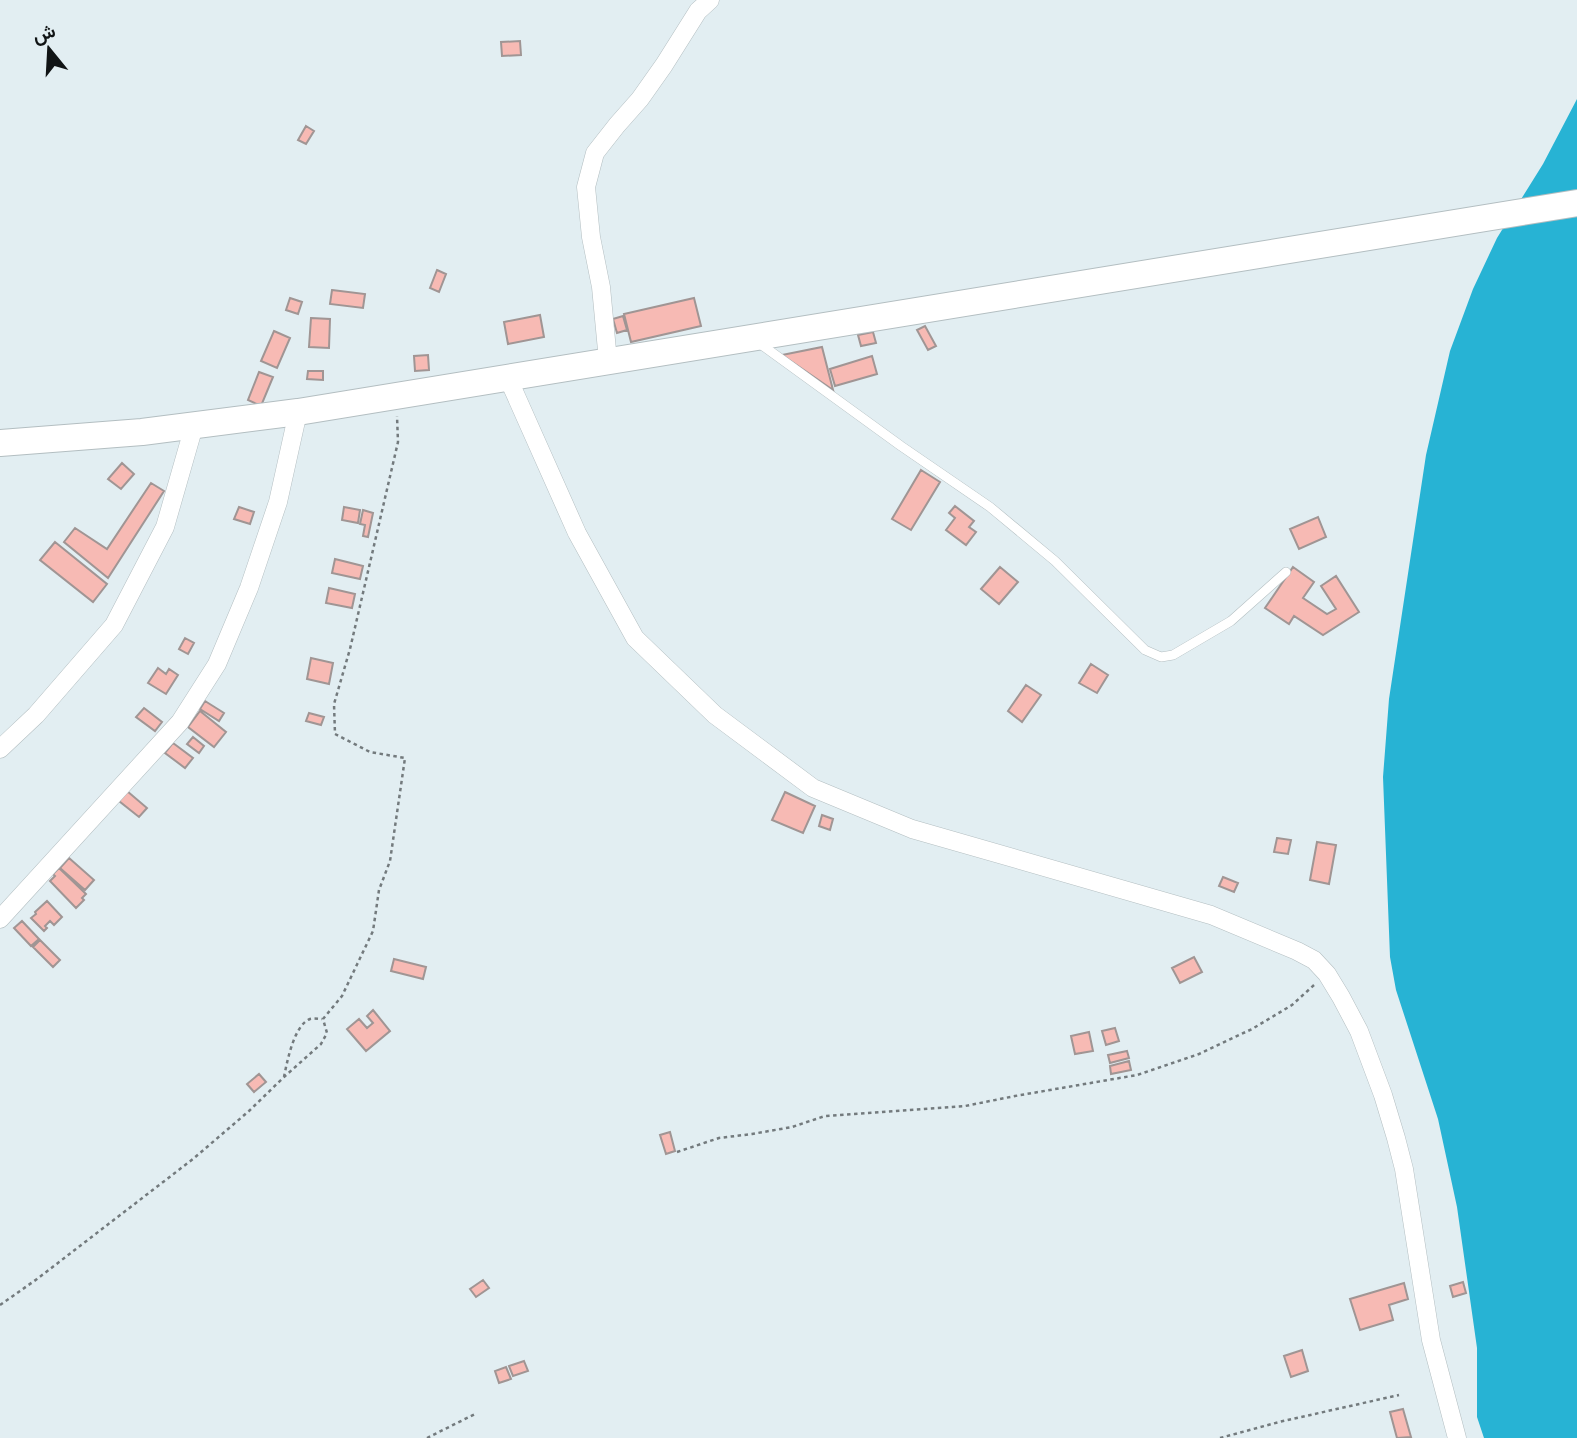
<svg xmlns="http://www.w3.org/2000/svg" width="1577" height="1438" font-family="'Golos Text',Vazirmatn,sans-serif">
<rect width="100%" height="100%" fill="#e2eef2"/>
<!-- water -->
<path fill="#27b3d4" d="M1577 99V1438H1484L1477 1417V1348L1457 1207 1438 1119 1396 990 1390 957 1383 777 1389 699 1426 455 1450 351 1473 289 1497 238 1543 164Z"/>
<!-- building -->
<path fill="#f7bab4" stroke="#a09594" stroke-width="2" d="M520 41 521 55 502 56 501 42Z
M306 126 314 131 306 144 298 140Z
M437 270 446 274 439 292 430 288Z
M332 290 365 294 363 308 330 304Z
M290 298 302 302 298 314 286 310Z
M694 298 701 326 631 342 624 314Z
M540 315 544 337 508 344 504 322Z
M623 316 627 330 617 333 613 319Z
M311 318 330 319 329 348 309 347Z
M925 326 936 346 928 350 917 330Z
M274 331 290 338 277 368 261 361Z
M873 332 876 343 861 346 858 335Z
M822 347 833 390 782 355Z
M428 355 429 370 415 371 414 356Z
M872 356 877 374 835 386 830 369Z
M308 371H323V380L307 379Z
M259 372 273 377 261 406 248 400Z
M122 463 134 474 121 489 108 479Z
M921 470 940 482 911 530 892 519Z
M151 483 164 491 108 578 64 542 75 528 107 549Z
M955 506 974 521 969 527 976 532 966 545 946 530 955 518 949 513Z
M239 507 254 512 250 524 234 519Z
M344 507 360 510 358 523 342 520Z
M363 510 373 513 368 537 363 536 365 525 360 524Z
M1318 517 1326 537 1299 549 1290 529Z
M55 542 107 584 93 602 40 560Z
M335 559 363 566 360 579 332 573Z
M1000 567 1018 582 999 604 981 589Z
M1293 567 1314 582 1303 598 1327 614 1336 609 1321 586 1336 576 1359 612 1323 635 1294 616 1289 624 1265 608Z
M329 588 355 594 352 608 326 603Z
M185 638 194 643 188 654 179 649Z
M311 658 333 663 329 684 307 679Z
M1091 664 1108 675 1097 693 1079 683Z
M158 668 166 674 169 669 178 675 166 694 148 683Z
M1026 685 1041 695 1022 722 1008 711Z
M205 701 224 713 219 721 200 709Z
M144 708 162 722 155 731 136 717Z
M200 711 226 732 214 747 188 727Z
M309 713 324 717 321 725 306 721Z
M193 737 204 746 199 753 187 744Z
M173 743 193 758 185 768 165 753Z
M127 791 147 808 139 817 119 801Z
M785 792 815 806 803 833 772 820Z
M822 815 833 819 830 830 819 826Z
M1277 838 1291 840 1288 854 1274 852Z
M1317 842 1336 845 1329 884 1310 880Z
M69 858 94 880 85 890 60 868Z
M59 868 86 894 82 898 84 900 76 908 50 881 55 876 53 874Z
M1223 877 1238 883 1234 892 1219 886Z
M47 901 62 917 54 925 50 921 45 926 47 928 44 931 31 918 36 914 35 912Z
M22 921 39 939 31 946 14 928Z
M40 940 60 960 53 967 33 947Z
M1194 957 1202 972 1180 983 1172 968Z
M394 959 426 967 423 979 391 971Z
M373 1010 390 1031 366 1051 347 1029 359 1019 367 1028 373 1023 367 1016Z
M1115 1028 1119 1041 1106 1045 1102 1031Z
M1089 1032 1093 1051 1075 1054 1071 1036Z
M1127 1051 1129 1058 1110 1063 1108 1055Z
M1129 1061 1131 1070 1111 1074 1110 1066Z
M259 1074 266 1082 254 1092 247 1084Z
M670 1132 675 1151 666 1154 660 1135Z
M483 1280 489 1288 476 1297 470 1289Z
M1463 1282 1466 1293 1453 1297 1450 1286Z
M1404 1283 1408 1299 1389 1305 1393 1320 1360 1330 1350 1299Z
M1302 1350 1308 1371 1291 1377 1284 1356Z
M524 1361 528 1371 513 1376 509 1366Z
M506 1367 511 1379 499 1383 495 1371Z
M1403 1409 1411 1437 1397 1438 1390 1412Z"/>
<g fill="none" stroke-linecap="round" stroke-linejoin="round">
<defs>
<path id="lane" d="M759 343 901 446 990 507 1055 561 1145 650 1161 657 1173 655 1231 621 1286 572"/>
<path id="street" d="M608 361 601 287 591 237 586 187 595 153 617 125 640 99 664 65 698 11 710 0
M508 378 577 533 635 638 715 715 813 788 912 829 1211 915 1297 951 1314 960 1327 974 1341 997 1359 1031 1383 1095 1396 1138 1404 1169 1431 1340 1457 1438
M0 749 36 715 114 625 165 527 194 426
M0 919 180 722 217 664 249 588 278 502 298 412"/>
<path id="primary" d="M0 443 142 432 298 412 1577 203"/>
</defs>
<!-- lane casing -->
<use href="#lane" stroke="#b3bec1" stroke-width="10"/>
<!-- street casing -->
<use href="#street" stroke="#b3bec1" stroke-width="19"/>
<!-- primary casing -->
<use href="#primary" stroke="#b3bec1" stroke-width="28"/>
<!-- path -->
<path stroke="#737a7d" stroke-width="2.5" stroke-dasharray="3.5 3.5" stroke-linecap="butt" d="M284 1077C287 1062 294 1025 310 1019 314 1018 318 1019 322 1019
M677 1152 719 1138 752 1134 792 1127 825 1116 965 1106 1015 1096 1137 1075 1199 1054 1252 1029 1292 1005 1314 985
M0 1305 37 1279 193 1159 249 1111 284 1077 321 1044 327 1033 323 1019 342 996 373 931 379 890 390 861 405 758 370 752 335 734 334 704 350 649 398 442 397 416
M427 1438 475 1414
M1220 1438 1279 1422 1399 1395"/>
<!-- lane -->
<use href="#lane" stroke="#fff" stroke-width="9"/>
<!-- street -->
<use href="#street" stroke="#fff" stroke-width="18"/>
<!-- primary -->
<use href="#primary" stroke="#fff" stroke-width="26"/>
</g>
<!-- north arrow -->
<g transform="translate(49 49) rotate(342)" stroke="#e2eef2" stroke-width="5" paint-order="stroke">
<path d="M0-5L12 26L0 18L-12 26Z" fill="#101415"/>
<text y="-10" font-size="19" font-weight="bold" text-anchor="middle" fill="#101415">ش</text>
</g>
</svg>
